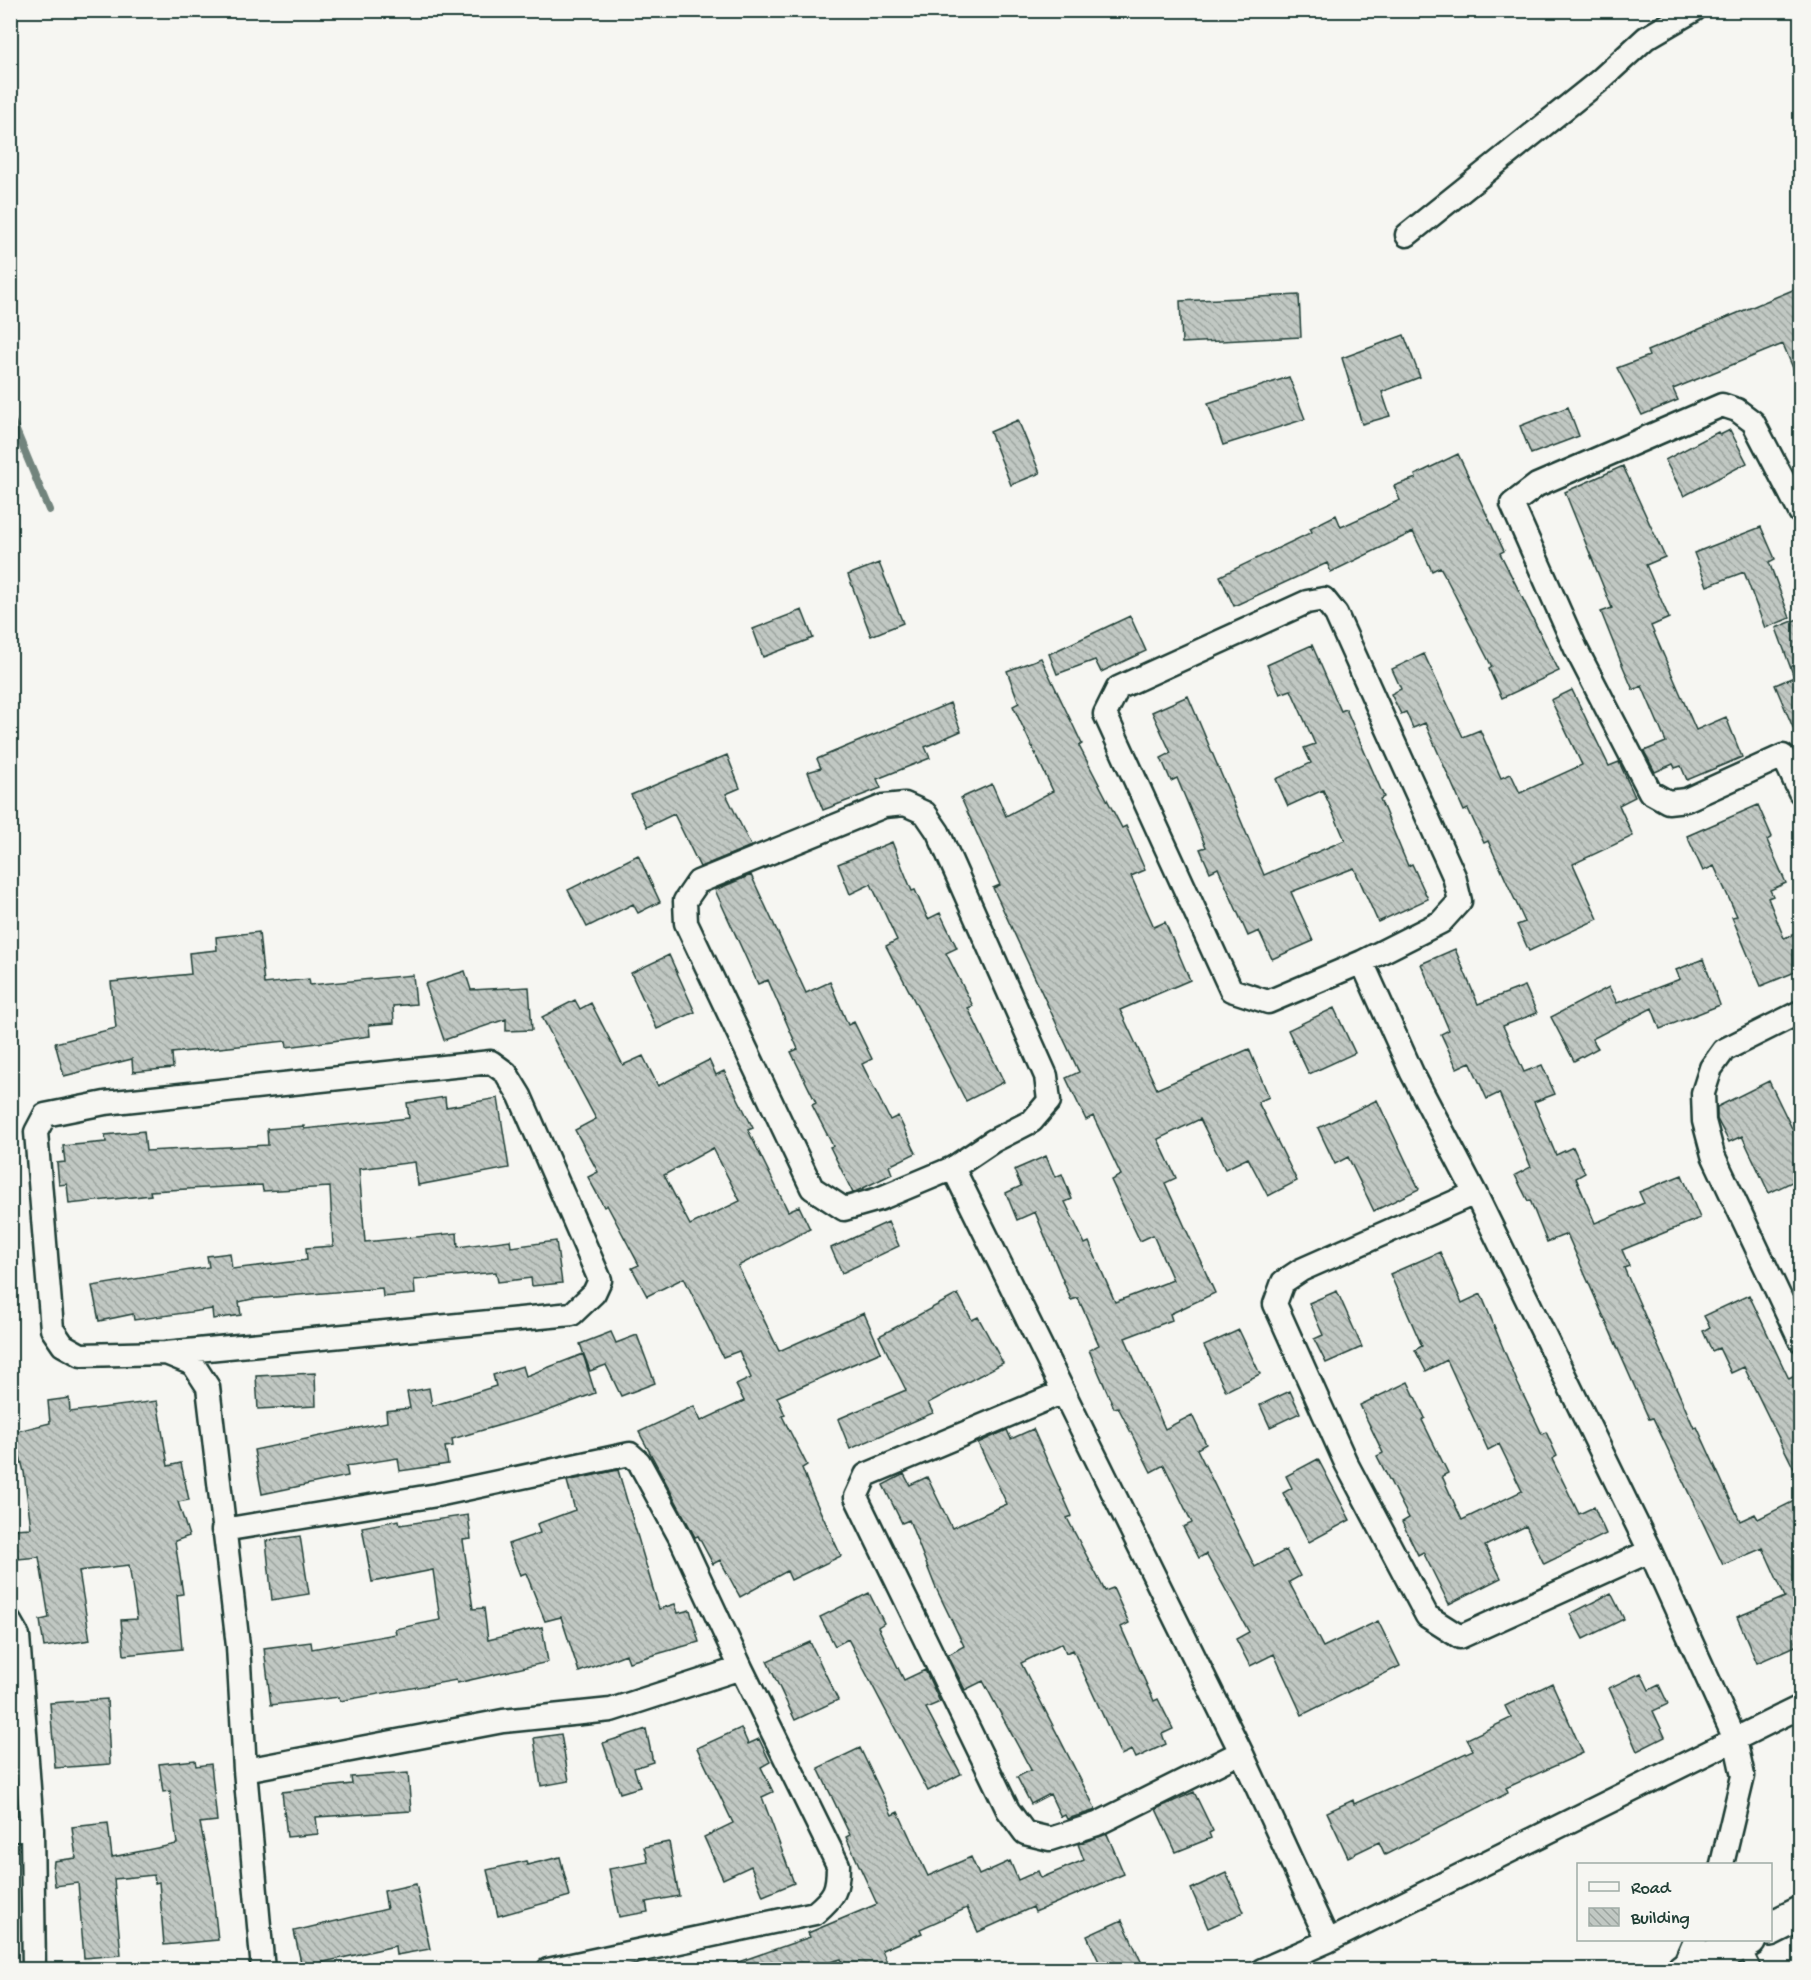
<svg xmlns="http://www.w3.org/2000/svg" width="1811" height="1980" font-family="'Gochi Hand',sans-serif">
<defs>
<pattern id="building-back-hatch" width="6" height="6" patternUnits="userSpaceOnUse" patternTransform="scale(1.5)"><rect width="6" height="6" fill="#c1c8c3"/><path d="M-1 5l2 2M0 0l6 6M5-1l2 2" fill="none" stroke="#9ca49f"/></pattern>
</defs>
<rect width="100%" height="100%" fill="#f6f6f2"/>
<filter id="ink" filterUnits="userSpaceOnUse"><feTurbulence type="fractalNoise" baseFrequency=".0167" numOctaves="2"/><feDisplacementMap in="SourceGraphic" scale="12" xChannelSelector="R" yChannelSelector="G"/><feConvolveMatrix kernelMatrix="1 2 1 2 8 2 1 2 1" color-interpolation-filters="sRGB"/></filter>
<g filter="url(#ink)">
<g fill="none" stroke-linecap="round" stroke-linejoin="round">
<!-- stream -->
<path stroke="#72847d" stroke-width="8" d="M10 416 49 510"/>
</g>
<!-- building -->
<path fill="url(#building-back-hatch)" stroke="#1f3d34" stroke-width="1.5" fill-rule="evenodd" d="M1800 287V385L1783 344 1673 389 1678 400 1642 415 1617 368 1649 356 1647 351Z
M1299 295 1301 337 1182 343 1180 301Z
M1404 335 1420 377 1382 392 1390 416 1362 424 1342 358Z
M1289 377 1305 419 1223 445 1208 403Z
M1568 407 1579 436 1531 454 1520 426Z
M1018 420 1040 473 1011 485 990 432Z
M1730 430 1747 463 1684 496 1665 460 1718 432 1720 435Z
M1458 454 1504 551 1500 553 1559 671 1502 698 1489 669 1492 667 1444 574 1440 567 1432 571 1413 532 1331 572 1327 563 1234 606 1220 576 1312 532 1310 528 1336 515 1341 527 1400 500 1394 486 1416 478 1415 475Z
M1623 466 1665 557 1646 565 1669 618 1651 626 1696 730 1726 717 1742 757 1687 780 1681 766 1675 768 1673 764 1655 772 1644 751 1666 742 1642 686 1633 690 1621 662 1601 612 1612 608 1565 492Z
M1761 527 1775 559 1769 562 1790 618 1765 628 1744 572 1707 586 1694 553Z
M879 563 903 623 871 636 848 575Z
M802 610 813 638 763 657 753 629Z
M1130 616 1146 651 1101 672 1095 660 1057 674 1049 654Z
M1800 618V744L1775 685 1794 677 1776 628Z
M1312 645 1341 711 1346 709 1384 797 1380 799 1408 866 1412 864 1428 899 1378 922 1354 868 1291 892 1313 941 1272 959 1259 931 1248 936 1218 868 1210 872 1200 849 1206 847 1177 778 1171 781 1161 758 1171 753 1152 712 1188 696 1264 875 1345 840 1323 790 1288 806 1276 779 1311 763 1304 748 1315 744 1291 690 1280 694 1267 665Z
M1424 654 1463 737 1480 730 1501 778 1511 774 1520 793 1582 765 1551 700 1572 690 1609 766 1619 762 1635 797 1619 805 1633 836 1573 864 1598 919 1529 951 1517 925 1525 922 1488 841 1484 843 1468 809 1464 811 1425 723 1413 728 1406 712 1401 714 1391 694 1401 689 1392 669Z
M1041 658 1082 744 1079 746 1122 828 1126 826 1145 870 1131 876 1154 927 1165 922 1190 980 1120 1010 1157 1089 1249 1049 1269 1097 1258 1102 1297 1181 1268 1196 1248 1158 1225 1169 1200 1119 1158 1139 1176 1178 1165 1183 1215 1293 1170 1314 1172 1320 1125 1338 1165 1429 1192 1415 1206 1444 1197 1449 1255 1567 1286 1550 1300 1576 1289 1582 1323 1647 1378 1621 1400 1666 1302 1715 1274 1654 1250 1666 1236 1639 1249 1632 1206 1554 1199 1558 1183 1527 1192 1523 1164 1465 1151 1472 1118 1407 1114 1408 1089 1350 1099 1345 1078 1298 1071 1300 1035 1212 1017 1220 1006 1193 1021 1186 1014 1170 1046 1156 1055 1177 1062 1174 1072 1199 1065 1202 1085 1244 1089 1242 1115 1302 1173 1280 1153 1235 1140 1241 1111 1180 1121 1175 1093 1116 1086 1120 1066 1078 1079 1072 993 888 1000 885 961 798 992 784 1006 816 1053 791 1013 706 1019 703 1007 671Z
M950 703 961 731 925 747 930 758 877 779 881 788 823 810 808 772 821 768 817 759Z
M727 755 740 788 726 794 751 846 700 867 674 814 647 827 631 795Z
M1758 805 1772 837 1767 840 1786 883 1770 890 1773 896 1768 898 1784 938 1800 932V970L1761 986 1732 917 1737 916 1714 866 1703 871 1687 836Z
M892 842 912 891 915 890 928 919 940 913 957 948 946 953 973 1006 968 1008 1004 1082 966 1101 886 946 897 940 871 884 850 894 838 864Z
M638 855 660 902 638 913 633 904 587 927 568 890Z
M751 875 806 993 830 982 848 1025 854 1022 872 1059 862 1064 890 1120 898 1116 916 1153 889 1166 892 1174 853 1193 830 1147 833 1146 812 1105 816 1103 791 1052 798 1049 768 980 758 984 715 890Z
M259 932 264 984 309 979 310 985 413 975 416 1004 393 1006 394 1023 369 1025 370 1036 287 1047 286 1041 172 1053 173 1068 133 1072 132 1059 64 1076 55 1043 116 1028 111 982 191 974 189 953 217 950 216 937Z
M1455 949 1478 1004 1525 986 1537 1013 1503 1026 1524 1072 1542 1065 1555 1094 1534 1102 1556 1155 1573 1147 1585 1173 1576 1178 1595 1223 1644 1203 1639 1192 1682 1175 1700 1218 1622 1250 1629 1266 1624 1268 1694 1428 1697 1427 1740 1521 1755 1514 1758 1519 1800 1498V1644L1757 1663 1737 1617 1785 1597 1763 1548 1723 1565 1653 1418 1649 1419 1567 1234 1547 1242 1530 1200 1528 1201 1515 1175 1531 1167 1499 1093 1487 1099 1470 1062 1457 1068 1441 1034 1449 1030 1421 964Z
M669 955 695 1012 657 1029 631 973Z
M1703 959 1720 1005 1660 1029 1652 1008 1592 1039 1598 1048 1574 1061 1551 1017 1609 987 1617 1003 1680 979 1676 970Z
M465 971 471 990 529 987 532 1030 506 1031V1019L444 1040 425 984Z
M575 1000 580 1009 591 1003 623 1065 643 1056 658 1086 709 1060 716 1075 724 1071 753 1128 748 1130 788 1211 799 1206 810 1229 738 1266 779 1351 864 1313 881 1352 777 1397 785 1415 782 1416 807 1465 802 1468 810 1489 841 1556 791 1580 787 1571 740 1597 720 1560 713 1564 698 1536 695 1537 639 1432 694 1406 701 1421 744 1401 736 1385 751 1378 739 1351 723 1357 684 1278 647 1296 632 1268 639 1265 607 1205 604 1207 588 1177 598 1172 575 1130 596 1119 542 1017ZM713 1148 740 1201 690 1225 664 1175Z
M1334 1008 1355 1053 1309 1074 1288 1030Z
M1769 1081 1800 1145V1178L1769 1193 1742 1136 1729 1142 1717 1119V1107Z
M445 1097 446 1107 498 1098 509 1168 418 1185 415 1162 359 1169 365 1242 457 1233 458 1247 510 1240 511 1247 556 1241 562 1283 532 1286 531 1278 498 1282 496 1272 414 1280 415 1294 383 1297 382 1288 252 1299 239 1302 241 1315 213 1319 212 1309 134 1320 133 1314 99 1321 92 1286 209 1267 207 1256 230 1253 232 1269 307 1260 306 1248 333 1246 330 1187 263 1191 262 1185 150 1191 151 1195 69 1204 67 1184 59 1185 57 1163 65 1162 63 1146 106 1142 105 1135 144 1131 146 1151 268 1145 267 1129 304 1126V1129L409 1118 407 1103Z
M1377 1100 1419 1189 1374 1211 1348 1157 1335 1164 1318 1128Z
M888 1222 899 1246 842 1273 831 1248Z
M1440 1252 1462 1303 1481 1294 1518 1384 1542 1434 1546 1432 1557 1456 1552 1459 1579 1514 1594 1507 1606 1534 1544 1564 1526 1526 1485 1546 1501 1578 1449 1604 1423 1552 1418 1555 1402 1522 1409 1518 1377 1456 1383 1453 1360 1405 1408 1382 1425 1418 1422 1420 1448 1473 1442 1476 1462 1520 1522 1491 1499 1444 1488 1450 1447 1360 1426 1371 1415 1350 1422 1346 1390 1274Z
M1337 1291 1362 1347 1326 1363 1314 1339 1323 1335 1309 1303Z
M958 1294 972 1320 978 1317 1003 1363 928 1403 933 1413 850 1449 838 1419 906 1390 879 1336Z
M1749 1295 1789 1379 1800 1373V1481L1744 1367 1731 1373 1719 1348 1712 1351 1703 1331 1710 1327 1704 1316Z
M1239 1330 1260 1374 1226 1391 1204 1346Z
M611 1332 616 1343 637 1335 655 1383 621 1396 606 1365 590 1371 580 1344Z
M583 1354 595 1393 545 1412 452 1439 453 1446 445 1447 448 1464 400 1471 398 1458 346 1466 348 1476 262 1494 254 1450 387 1422 386 1411 410 1408 407 1392 429 1388 432 1406 496 1386 493 1375 523 1366 526 1376Z
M315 1373 316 1406 258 1409 256 1376Z
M1290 1391 1300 1413 1270 1427 1260 1405Z
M69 1398 70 1412 157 1401 168 1466 181 1463 189 1500 178 1502 189 1536 175 1541 183 1594 177 1595 182 1649 124 1655 121 1620 137 1619 129 1565 79 1571 90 1640 44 1647 40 1620 49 1618 39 1557 18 1559 14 1529 31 1528 24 1472 14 1432 50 1423 48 1401Z
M1033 1429 1072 1516 1067 1518 1105 1591 1113 1588 1129 1623 1121 1627 1154 1701 1158 1699 1173 1729 1162 1734 1166 1744 1136 1758 1132 1750 1121 1755 1073 1650 1066 1653 1062 1643 1021 1663 1096 1810 1067 1819 1065 1815 1061 1817 1050 1794 1031 1804 1017 1777 1031 1770 983 1681 965 1690 948 1655 964 1646 935 1586 909 1520 902 1523 883 1485 904 1474 910 1485 927 1477 952 1528 1007 1504 978 1443 1007 1430 1011 1439Z
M1318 1459 1350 1520 1309 1542 1283 1493 1292 1488 1286 1476Z
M618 1470 659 1609 675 1604 678 1613 690 1610 699 1642 629 1662 626 1654 579 1672 561 1617 545 1621 526 1573 520 1575 508 1544 540 1533 537 1524 575 1510 567 1481Z
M468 1515 471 1539 463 1540 473 1609 484 1608 488 1640 542 1627 548 1662 457 1683 456 1680 340 1701 339 1697 271 1705 264 1648 311 1642 312 1649 396 1634 395 1629 440 1620 433 1570 372 1582 362 1527 399 1520 400 1525Z
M300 1536 309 1594 272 1600 266 1541Z
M869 1593 884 1623 878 1627 904 1680 925 1670 940 1702 926 1708 961 1774 928 1791 848 1639 835 1646 820 1617Z
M1611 1593 1624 1619 1583 1639 1570 1614Z
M810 1642 838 1700 795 1720 767 1661Z
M1641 1673 1649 1690 1659 1685 1668 1704 1653 1711 1665 1737 1637 1751 1609 1688Z
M1552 1683 1583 1753 1506 1788 1508 1793 1385 1855 1379 1842 1348 1857 1327 1812 1353 1800 1354 1804 1473 1750 1467 1739 1511 1718 1505 1706Z
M107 1699 110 1764 55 1768 50 1703Z
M741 1728 748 1744 759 1739 770 1762 761 1767 773 1792 762 1797 794 1883 763 1896 751 1866 723 1879 704 1837 733 1823 697 1748Z
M646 1729 653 1762 634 1768 640 1787 620 1793 603 1743Z
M561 1734 569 1781 541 1786 534 1738Z
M860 1748 892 1815 898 1812 928 1876 971 1857 979 1875 1010 1861 1018 1880 1038 1871 1041 1878 1084 1860 1078 1844 1107 1834 1124 1874 1035 1912 1033 1907 978 1932 967 1908 920 1929 922 1933 882 1950 890 1970H845L841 1959 802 1970H728L727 1966 810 1937 808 1933 877 1904 846 1837 850 1835 818 1768Z
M195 1760 196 1766 211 1764 217 1821 200 1823 211 1877 218 1940 164 1945 159 1882 155 1883 154 1875 114 1879 121 1955 84 1958 78 1883 55 1886 53 1870 54 1861 76 1858 72 1827 108 1823 112 1857 177 1844 170 1791 163 1792 159 1764Z
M408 1773 411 1811 316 1817 318 1834 287 1837 282 1792 352 1784 351 1777Z
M1194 1792 1213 1831 1209 1833 1211 1838 1176 1852 1156 1809Z
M669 1842 679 1896 646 1902 648 1912 619 1917 609 1869 648 1862 644 1847Z
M560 1857 570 1896 498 1916 487 1870 526 1861 527 1865Z
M1226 1873 1244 1912 1208 1928 1191 1889Z
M416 1884 430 1949 396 1955 395 1946 302 1967 294 1931 387 1909 384 1891Z
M1122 1920 1145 1970H1103L1087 1936Z"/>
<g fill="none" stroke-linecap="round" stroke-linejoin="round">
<defs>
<path id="lane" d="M1742 1944 1755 1970"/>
<path id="street" d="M1407 235 1599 81 1646 38 1694 10
M1800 512 1753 422 1737 410 1722 405 1537 485 1512 504 1576 649 1650 792 1668 802 1686 800 1783 756 1800 792
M1324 599 1336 614 1454 876 1460 901 1441 922 1362 962 1268 1002 1231 990 1105 714 1118 688 1307 602Z
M905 804 925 813 938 832 1046 1076 1049 1101 1032 1121 993 1141 953 1168 879 1199 844 1209 812 1188 686 923 685 901 698 882 884 806Z
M1362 962 1412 1073 1475 1193 1650 1551 1735 1739 1743 1776 1722 1864
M1800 1012 1724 1050 1711 1068 1703 1093 1704 1121 1713 1155 1800 1340
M953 1168 1241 1752 1328 1941
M1475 1193 1301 1270 1283 1282 1275 1304 1346 1463 1427 1616 1460 1637 1650 1551
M166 1353 572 1314 594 1293 600 1280 520 1096 506 1073 491 1062 105 1103 45 1115 36 1132 52 1329 63 1345 81 1355 166 1353 193 1364 208 1387 238 1646 245 1770 263 1970
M1063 1392 866 1475 856 1497 1008 1810 1025 1833 1050 1839 1097 1824 1241 1752
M223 1530 437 1495 630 1454 639 1462 681 1539 741 1668
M10 1622 18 1636 32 1829 34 1970
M245 1770 503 1721 611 1710 741 1668 838 1865C838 1890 835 1896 815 1913L548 1970
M10 1830 32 1829
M1262 1970 1328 1941 1800 1707
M1682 1970 1695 1940"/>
<path id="highway" d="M1770 1929 1800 1914
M1684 1970 1749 1940"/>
</defs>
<!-- lane casing -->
<use href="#lane" stroke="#1f3d34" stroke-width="16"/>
<!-- street casing -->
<use href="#street" stroke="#1f3d34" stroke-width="27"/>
<!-- highway casing -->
<use href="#highway" stroke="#1f3d34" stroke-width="38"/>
<!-- lane -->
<use href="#lane" stroke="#f6f6f2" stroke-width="12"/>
<!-- street -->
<use href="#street" stroke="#f6f6f2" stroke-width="22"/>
<!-- highway -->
<use href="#highway" stroke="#f6f6f2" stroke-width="33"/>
</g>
</g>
<!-- margin -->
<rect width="1811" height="1980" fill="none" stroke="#f6f6f2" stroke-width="36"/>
<rect x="18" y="18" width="1775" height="1944" fill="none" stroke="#1f3d34" stroke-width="2" filter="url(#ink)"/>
<!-- legend -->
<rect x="1577" y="1863" width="195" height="78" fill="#f6f6f2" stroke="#a0aca6" stroke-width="1.5"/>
<rect x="1589" y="1882" width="30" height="9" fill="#f6f6f2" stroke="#a0aca6" stroke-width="1.5"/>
<text x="1631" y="1893" font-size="18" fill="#1f3d34">Road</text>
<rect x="1589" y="1908" width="30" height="18" fill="url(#building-back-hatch)" stroke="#a0aca6" stroke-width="1.5"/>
<text x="1631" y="1923" font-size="18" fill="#1f3d34">Building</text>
</svg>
